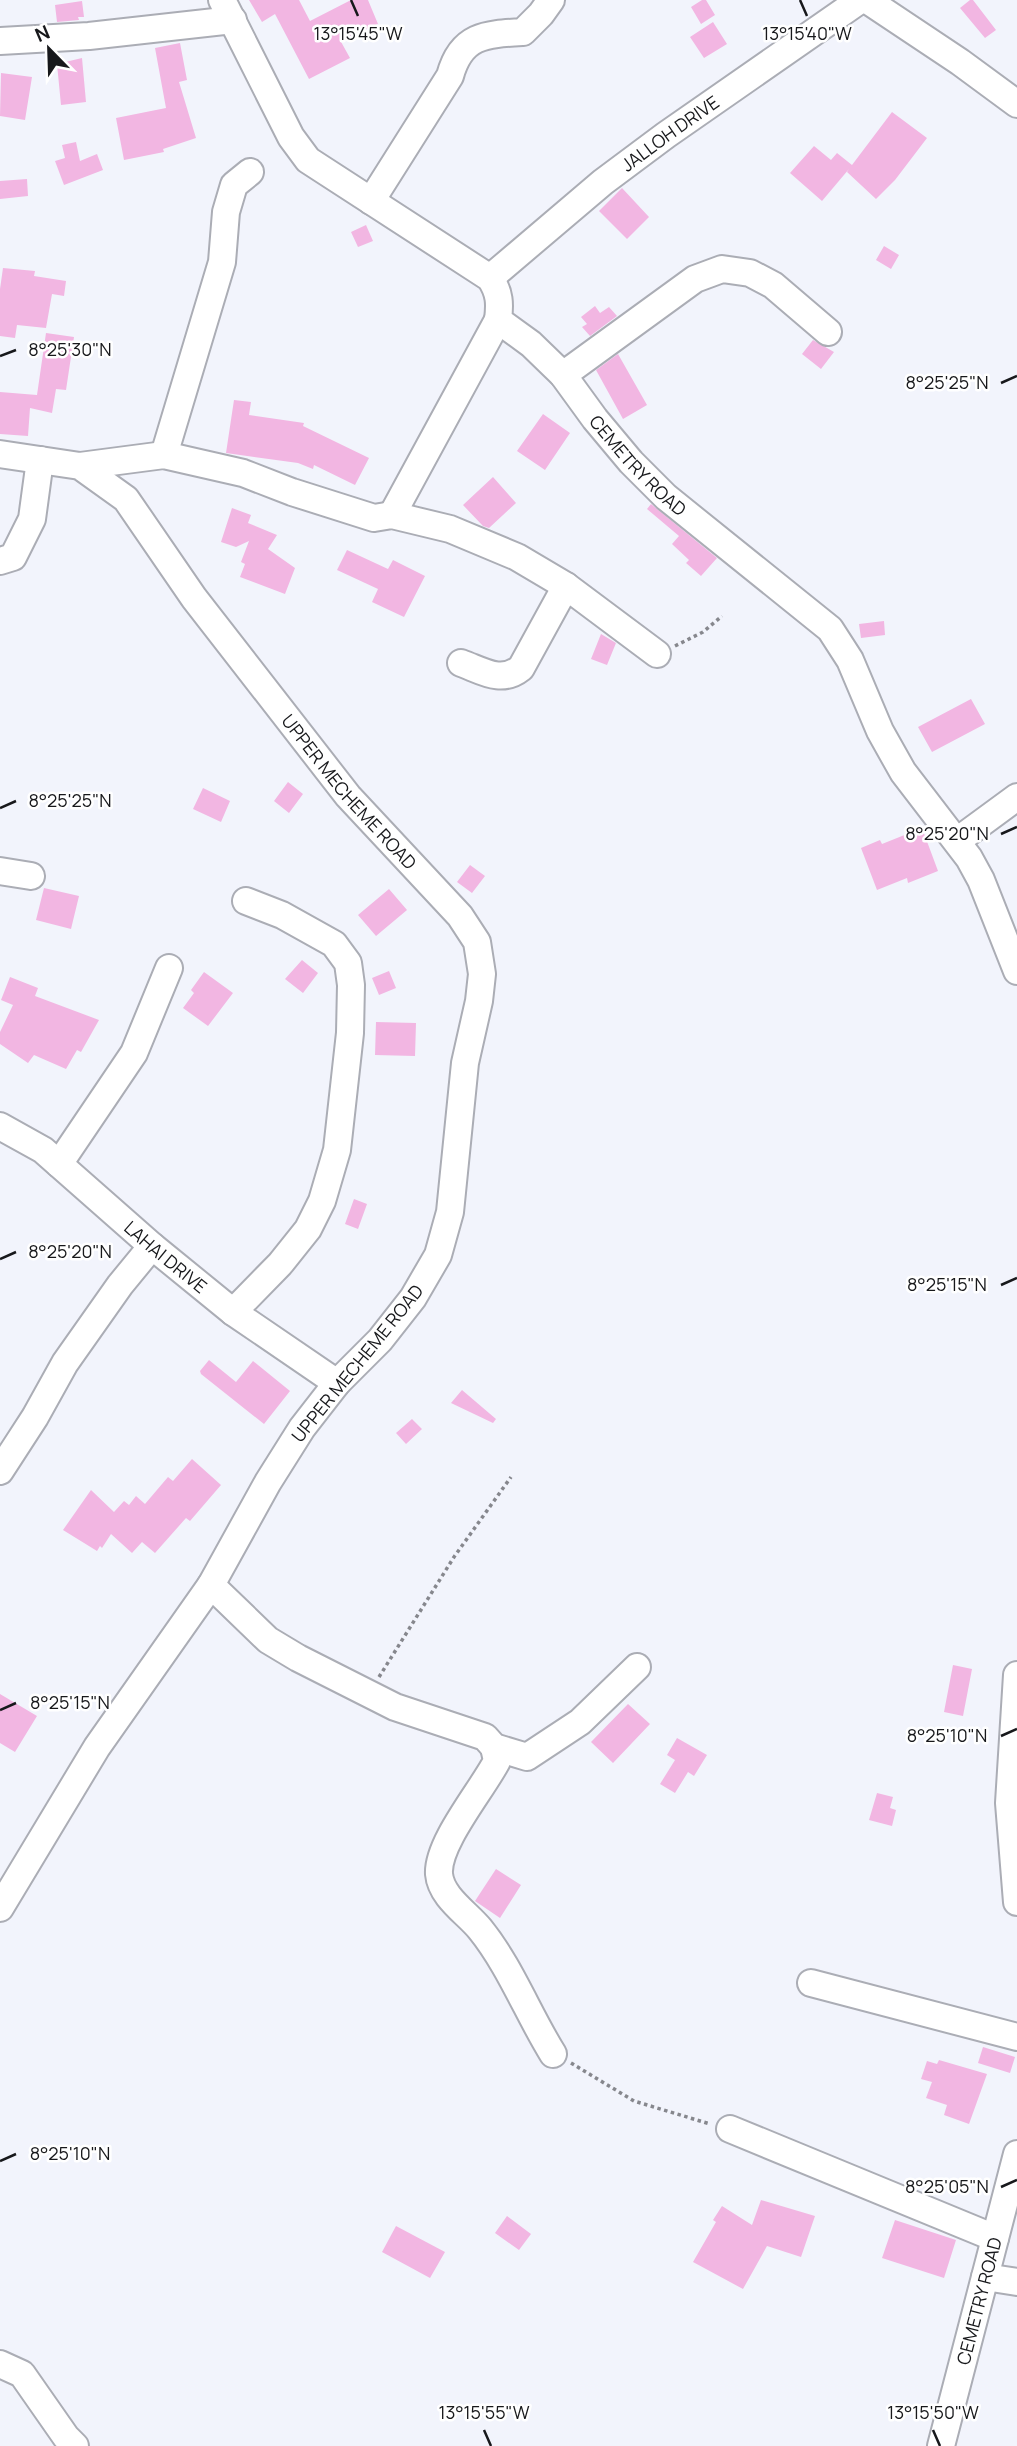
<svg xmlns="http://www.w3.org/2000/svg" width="1017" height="2446" font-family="Manrope,sans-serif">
<rect width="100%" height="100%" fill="#f2f4fc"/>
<!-- building -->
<path fill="#f2b6e2" d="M249 0H299L310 21 351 0H368L378 24 340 40 350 58 309 79 275 14 262 22Z
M702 0H706L715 15 701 24 691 7Z
M970 0H973L996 30 985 38 960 8Z
M82 1 84 17H78L79 20 57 22 55 5Z
M713 22 727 44 704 58 690 37Z
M180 43 187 80 179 82 196 138 163 149 164 152 124 160 116 118 166 108 155 48Z
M82 58 86 102 61 105 57 64Z
M1 73 32 77 25 120 0 116Z
M892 112 927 138 895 180 876 199 847 172 849 169 822 201 790 173 814 146 831 160 837 153 852 165Z
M76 142 80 161 97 154 103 170 64 185 55 161 65 158 62 145Z
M27 179 28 196 0 199V181Z
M622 188 649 217 627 239 599 211Z
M366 225 373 241 358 247 351 232Z
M884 246 899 255 891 269 876 260Z
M3 268 35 271 34 276 66 281 64 296 52 294 46 328 17 325 15 338 0 336V289Z
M595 306 600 313 609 307 617 316 590 336 582 327 587 324 581 317Z
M46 333 74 337 66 390 56 389 52 413 30 408 28 436 0 434V392L37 395Z
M813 340 834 352 821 369 802 354Z
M618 354 647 405 623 419 596 370Z
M234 400 251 402 249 415 304 423 303 426 369 458 355 485 314 465 313 469 298 463 226 453Z
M543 414 570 433 545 470 517 451Z
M493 477 516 503 489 528 483 526 463 505Z
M651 504 717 558 701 576 686 563 689 560 672 544 679 536 647 509Z
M232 508 251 515 248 523 277 535 268 549 295 568 285 594 240 577 245 564 241 562 249 541 236 547 221 542Z
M347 550 388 569 393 560 425 576 404 617 372 602 378 589 337 570Z
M884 621 885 635 861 638 859 624Z
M601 634 616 643 607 665 591 659Z
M971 699 985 724 932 752 918 727Z
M288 782 303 794 289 813 274 801Z
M203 788 230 801 221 822 193 809Z
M922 828 938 871 908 883 907 878 877 890 861 848 880 840 882 844Z
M470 865 485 876 472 893 457 882Z
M44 888 79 896 71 929 36 920Z
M389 889 407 910 376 936 358 915Z
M302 960 318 973 303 993 285 979Z
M389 971 396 988 379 995 372 978Z
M204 972 233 993 208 1026 183 1008 194 993 191 990Z
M10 977 38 988 35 996 99 1020 81 1052 77 1050 66 1069 34 1055 28 1063 0 1044V1032L13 1005 1 1000Z
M376 1022 416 1023 415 1056 375 1055Z
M354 1199 367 1204 358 1229 345 1224Z
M209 1360 236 1382 253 1361 290 1391 264 1424 201 1374 200 1371Z
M462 1390 496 1419 493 1423 451 1403Z
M412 1419 422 1429 406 1444 396 1433Z
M192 1459 221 1485 190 1521 186 1518 155 1553 142 1542 132 1553 111 1534 102 1548 100 1546 97 1551 63 1530 91 1490 114 1512 124 1501 129 1505 136 1496 145 1504 168 1477 173 1481Z
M953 1665 972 1669 963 1716 944 1712Z
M0 1694 37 1716 15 1752 0 1743Z
M628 1704 650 1724 613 1763 591 1742Z
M677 1738 707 1755 694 1776 688 1772 675 1793 660 1784 675 1760 667 1755Z
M877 1793 893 1797 890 1808 896 1810 892 1826 869 1820Z
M496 1869 521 1885 500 1918 475 1901Z
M983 2047 1015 2057 1010 2073 978 2063Z
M939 2060 987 2074 969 2124 944 2115 947 2105 926 2098 932 2082 921 2079 927 2061 937 2064Z
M761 2200 815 2216 801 2257 767 2246 743 2289 693 2262 716 2222 713 2220 722 2206 752 2225Z
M507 2216 531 2234 519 2250 495 2233Z
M895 2220 956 2240 944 2278 882 2258Z
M396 2226 445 2252 430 2278 382 2252Z"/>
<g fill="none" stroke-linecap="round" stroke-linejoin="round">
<defs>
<g id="minor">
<path id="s1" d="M222 0 291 137 308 160 490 278C500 293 500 304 498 320L531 344 563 375 595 419 631 462 666 497 830 629 850 660 880 731 903 772 969 858 981 880 1017 971"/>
<path d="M867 0 960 62 1017 104"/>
<path d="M0 41 89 36 233 20"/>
<path d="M371 201 450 76C461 35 485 34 523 32L541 14 551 0"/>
<path id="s2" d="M490 278 603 182 666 135 860 0"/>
<path d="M563 375 695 279 722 269 750 273 773 285 828 332"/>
<path id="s3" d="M0 454 80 466 126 499 194 598 348 796 460 916 477 942 482 974 479 1001 465 1063 450 1212 438 1255 413 1298 380 1340 337 1383 302 1428 268 1482 211 1585 97 1747 0 1908"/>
<path d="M164 455 222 262 226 212 234 185 250 172"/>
<path d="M80 466 164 455 243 473 292 492 374 518 392 515 450 529 517 557 566 586 657 654"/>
<path d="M392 515 498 320"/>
<path d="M0 561 13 557 32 519 40 460"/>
<path d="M461 663C483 671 501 684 521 668L566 586"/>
<path d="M957 841 1017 797"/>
<path d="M0 871 31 876"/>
<path id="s4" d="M0 1126 43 1150 152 1246 233 1312 337 1383"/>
<path d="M59 1164 134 1053 169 968"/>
<path d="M233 1312 280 1264 308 1229 322 1201 337 1150 350 1033 351 985 348 963 334 944 282 915 246 901"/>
<path d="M0 1471 35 1417 65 1363 120 1285 152 1246"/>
<path d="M211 1585 268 1640 298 1658 395 1707 485 1737 494 1747 527 1757 580 1722 637 1667"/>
<path d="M1017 1675 1009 1803 1017 1902"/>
<path d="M494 1747 497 1761C482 1790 437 1843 439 1874 441 1897 467 1913 480 1929 510 1966 528 2014 553 2054"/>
<path d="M811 1983 1017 2037"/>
<path d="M730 2129 995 2238"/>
<path d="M985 2277 1017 2282"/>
<path d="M0 2364 22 2374 66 2437 75 2446"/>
<path id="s5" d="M941 2446 1017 2154"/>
</g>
</defs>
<!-- minor casing -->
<use href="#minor" stroke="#abadb5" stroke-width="30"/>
<!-- path -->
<path stroke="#86878d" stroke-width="3.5" stroke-dasharray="3.5 3.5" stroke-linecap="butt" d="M675 646 703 632 722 616
M379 1677 454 1557 511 1477
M571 2063 634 2101 710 2124"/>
<!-- minor -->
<use href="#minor" stroke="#fff" stroke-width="26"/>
</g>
<!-- ticks -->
<path fill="none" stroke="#17181b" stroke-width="2.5" d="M351 0 358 16M800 0 807 16M0 356 16 350M1001 383 1017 376M0 808 16 801M1001 834 1017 827M0 1259 16 1252M1001 1285 1017 1278M0 1710 16 1703M1001 1736 1017 1729M0 2161 16 2154M1001 2187 1017 2180M484 2430 491 2446M933 2430 940 2446"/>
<g text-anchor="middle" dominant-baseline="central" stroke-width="5" stroke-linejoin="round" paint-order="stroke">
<!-- street labels -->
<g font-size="18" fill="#17181b" stroke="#fff">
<text stroke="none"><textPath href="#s2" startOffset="231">JALLOH DRIVE</textPath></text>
<text stroke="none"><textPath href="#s1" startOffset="646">CEMETRY ROAD</textPath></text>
<text stroke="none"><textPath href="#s3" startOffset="506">UPPER MECHEME ROAD</textPath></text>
<text stroke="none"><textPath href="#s4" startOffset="212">LAHAI DRIVE</textPath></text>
<text transform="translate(357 1363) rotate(-51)">UPPER MECHEME ROAD</text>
<text stroke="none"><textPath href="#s5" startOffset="150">CEMETRY ROAD</textPath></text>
</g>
</g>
<g font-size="18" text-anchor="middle" fill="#17181b" stroke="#fff" stroke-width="5" stroke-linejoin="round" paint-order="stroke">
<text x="358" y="40">13°15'45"W</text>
<text x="807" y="40">13°15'40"W</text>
<text x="70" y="356">8°25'30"N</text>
<text x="947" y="389">8°25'25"N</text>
<text x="70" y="807">8°25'25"N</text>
<text x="947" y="840">8°25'20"N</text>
<text x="70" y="1258">8°25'20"N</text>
<text x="947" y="1291">8°25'15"N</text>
<text x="70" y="1709">8°25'15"N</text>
<text x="947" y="1742">8°25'10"N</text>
<text x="70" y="2160">8°25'10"N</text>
<text x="947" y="2193">8°25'05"N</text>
<text x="484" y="2419">13°15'55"W</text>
<text x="933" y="2419">13°15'50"W</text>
</g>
<!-- north arrow -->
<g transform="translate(49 49) rotate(337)" stroke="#ffffff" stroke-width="5" paint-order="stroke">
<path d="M0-5L12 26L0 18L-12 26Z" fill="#17181b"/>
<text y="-10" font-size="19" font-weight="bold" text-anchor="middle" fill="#17181b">N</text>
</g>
</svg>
